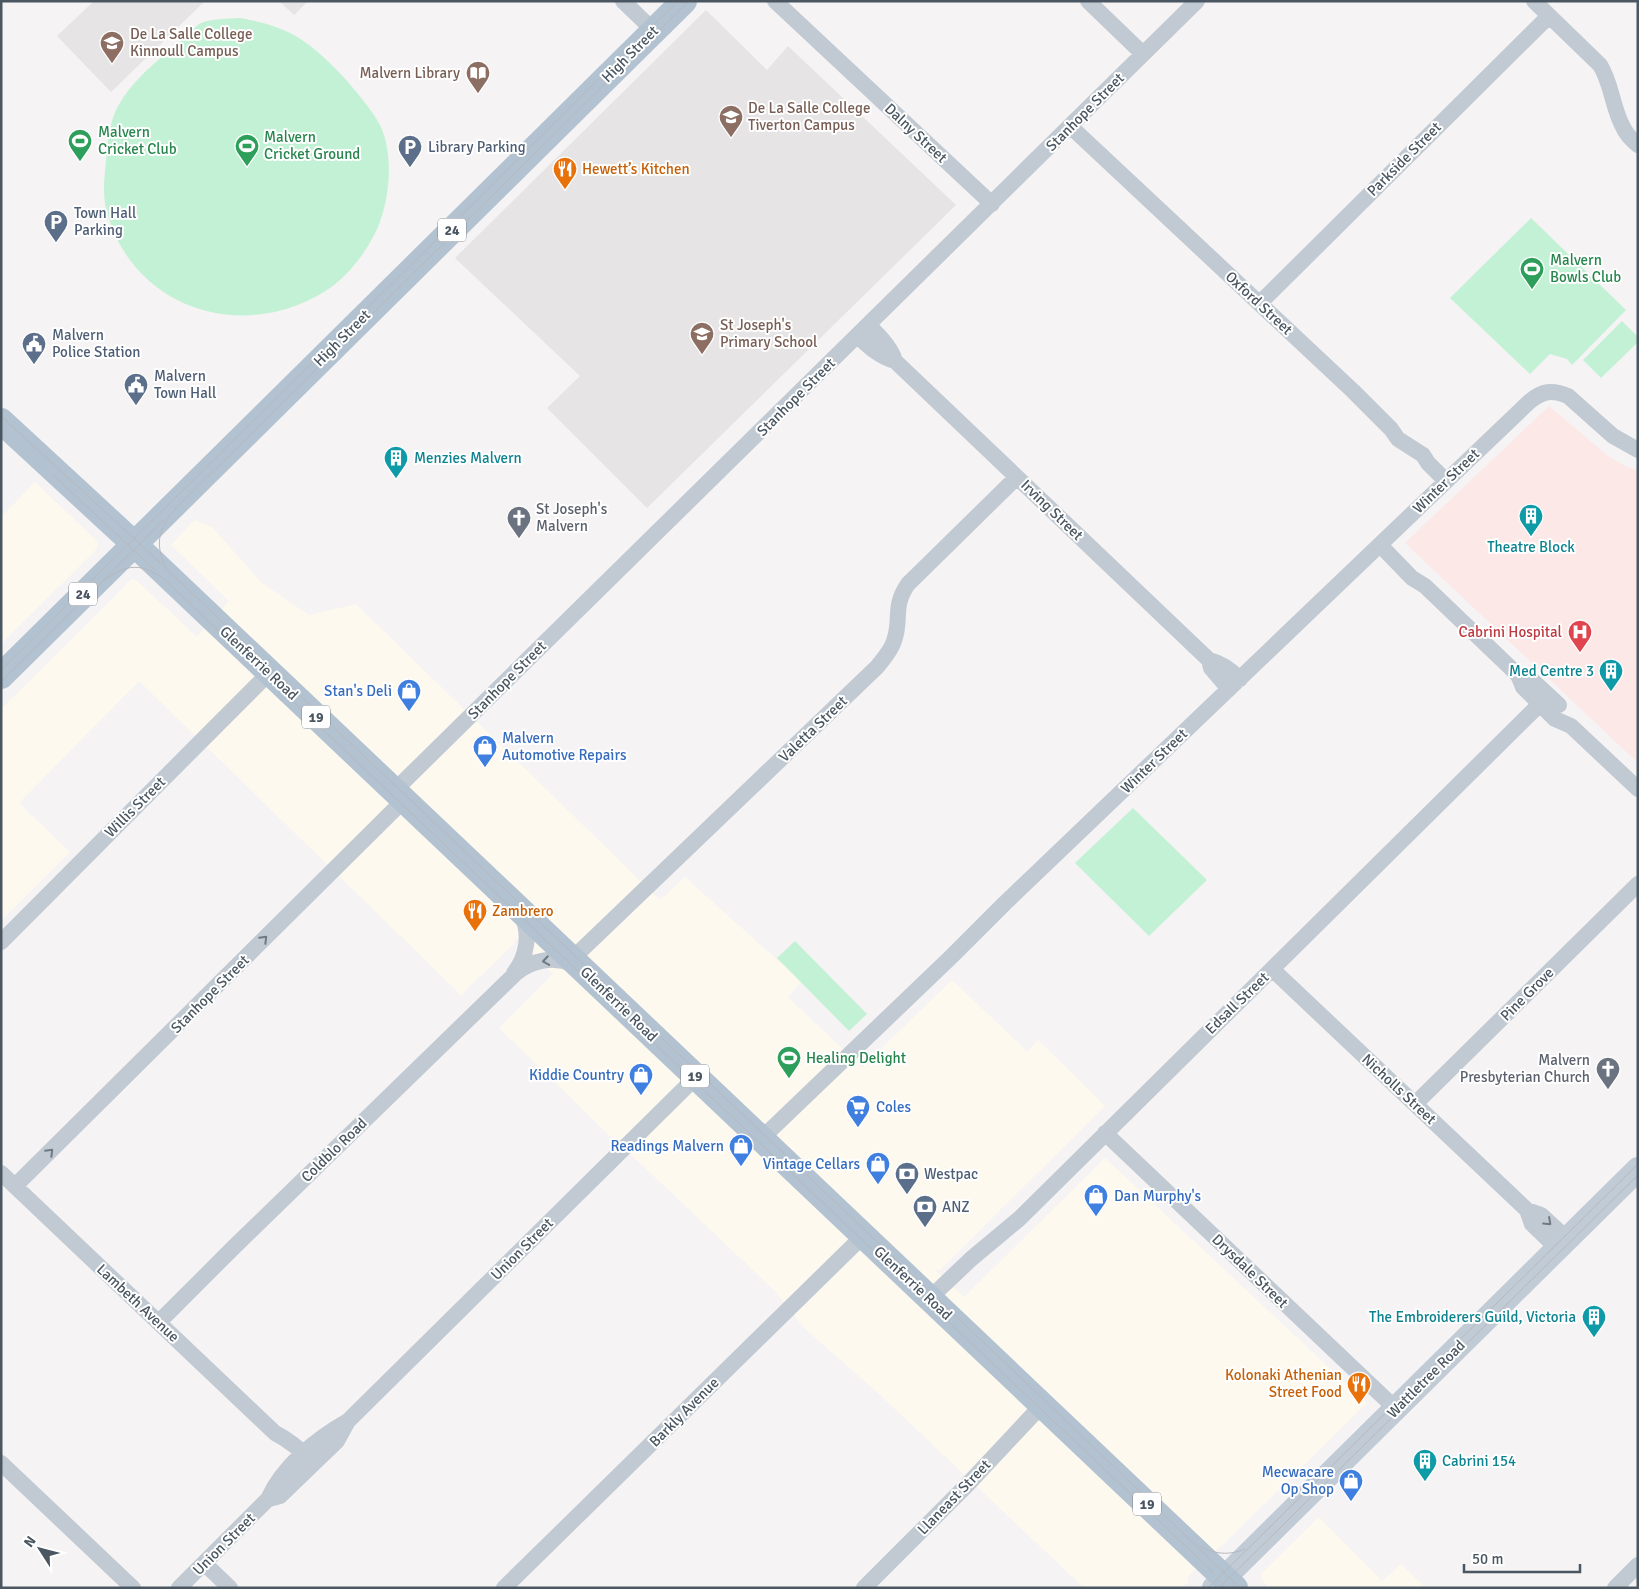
<svg xmlns="http://www.w3.org/2000/svg" width="1639" height="1589" font-family="Signika,sans-serif">
<rect width="100%" height="100%" fill="#f5f3f3"/>
<!-- commercial -->
<path fill="#fdf9ef" d="M35 482 98 542 97 549 1 644V517Z
M194 520 212 527 262 583 309 615 356 604 660 900 685 877 802 982 788 997 862 1067 952 980 1027 1051 1038 1040 1105 1106 940 1270H935L964 1297 1105 1158 1367 1403 1227 1541 1188 1576V1582L1182 1588H1084L879 1394 803 1327 776 1292 641 1164 612 1138 499 1028 553 974 515 938V943L461 995 139 681 19 803 70 852 1 921V709L132 579 136 580 197 637 229 601 171 545Z
M1319 1517 1382 1581 1401 1564 1426 1588H1269L1262 1580 1261 1574Z"/>
<!-- education -->
<path fill="#e6e4e5" d="M94 1H205L111 92 57 36Z
M279 1H308L294 15Z
M706 10 767 70 788 46 956 205 647 508 547 408 580 376 455 258Z"/>
<!-- medical -->
<path fill="#fce8e6" d="M1549 406 1608 456 1625 466 1638 471V763L1405 543Z"/>
<!-- green -->
<path fill="#c3f1d5" d="M240 18C258 21 276 26 292 34 311 44 333 65 347 81 359 95 371 109 380 125 394 154 390 198 378 227 368 249 353 270 334 285 254 344 138 315 108 216 102 199 104 180 106 162 107 148 108 134 112 121 120 94 144 72 165 54 173 48 181 41 189 34 192 31 196 26 199 24 211 18 227 19 240 18Z
M1531 218 1626 310 1572 365 1567 359 1550 354 1530 374 1450 298Z
M1622 321 1638 337V342L1601 378 1583 360Z
M1133 808 1207 880 1149 936 1075 863Z
M795 941 867 1014 849 1031 777 958Z"/>
<g fill="none" stroke-linecap="round" stroke-linejoin="round">
<!-- minor -->
<path stroke="#c1cad2" stroke-width="16" d="M623 1 654 31
M775 1 992 204
M1088 1 1143 54
M1534 1 1600 65C1612 84 1612 107 1623 127 1626 134 1632 140 1638 145
M1071 127 1353 391 1391 429 1398 439 1423 455 1428 463 1446 481
M1260 303 1549 16
M868 325C879 335 891 347 895 361
M858 336C869 347 880 357 895 361L1209 660C1222 663 1231 670 1240 679
M1380 545 1412 578 1425 586 1518 675 1523 687 1555 719 1571 726 1638 789
M1209 660 1211 668 1229 689
M1520 677 1531 679 1559 705
M394 791 1197 1
M1 942 269 673
M572 959 877 667C883 659 891 651 894 641 902 619 892 607 908 584L1017 477
M1272 969 1527 1210 1541 1215 1567 1239
M514 973C527 957 531 933 521 914
M1415 1104 1638 884
M1105 1133 1395 1408
M761 1139 952 956 1005 903 1529 402C1542 391 1552 389 1568 396L1613 436 1638 450
M1 1173 275 1433C291 1441 302 1451 314 1463
M15 1186 404 800
M1527 1210 1532 1224 1558 1249
M930 1298 971 1259 1019 1219 1540 704 1544 701 1556 703
M159 1322 234 1247 516 973C532 960 553 956 573 964
M1 1463 133 1588
M269 1499 280 1496 337 1441 348 1421
M204 1563 230 1588
M179 1588 268 1499C283 1466 316 1439 348 1421L696 1077
M504 1588 863 1236
M864 1588 968 1484 1042 1405
M1615 1588 1638 1565"/>
<!-- secondary -->
<path stroke="#c1cbd6" stroke-width="24" d="M1214 1588 1638 1169"/>
<!-- primary -->
<path stroke="#b3c2d1" stroke-width="26" d="M1 421 131 541 1235 1588
M1 676 684 1"/>
<!-- tram -->
<path stroke="#b5b8bd" stroke-width="1" d="M1 416 140 544 1058 1413 1240 1588
M53 475 155 570
M166 567C153 543 160 525 178 506L689 1
M99 585C121 565 140 560 165 580L1213 1572
M1 670 678 1
M1 682 164 520
M1199 1546C1214 1554 1229 1556 1245 1549
M1208 1588 1638 1164
M1219 1588 1638 1175"/>
</g>
<!-- one-way arrows -->
<defs><path id="oneway-chevron" d="M-2-3.5L2.5 0L-2 3.5" fill="none" stroke-width="1.6" stroke-linecap="round" stroke-linejoin="round" transform="scale(1.25)"/></defs>
<g stroke="#6e7983">
<use href="#oneway-chevron" transform="translate(264 939) rotate(-45)"/>
<use href="#oneway-chevron" transform="translate(546 961) rotate(171)"/>
<use href="#oneway-chevron" transform="translate(50 1152) rotate(-45)"/>
<use href="#oneway-chevron" transform="translate(1548 1222) rotate(43)"/>
</g>
<!-- icons -->
<defs>
<symbol id="school-pin" viewBox="-11 -11 22 30"><path d="M0 17L-7.5 6A9.5 9.5 0 1 1 7.5 6Z" fill="#8d6e63" stroke="#fff"/><path d="M0-5L7-2L0 1L-7-2ZM-4 1L0 2.5L4 1V4Q0 6-4 4Z" fill="#fff"/></symbol>
<symbol id="library-pin" viewBox="-11 -11 22 30"><path d="M0 17L-7.5 6A9.5 9.5 0 1 1 7.5 6Z" fill="#8d6e63" stroke="#fff"/><path d="M-6-4Q-3-5.5-.7-3.5V5Q-3 3-6 4ZM6-4Q3-5.5 .7-3.5V5Q3 3 6 4Z" fill="#fff"/></symbol>
<symbol id="stadium-pin" viewBox="-11 -11 22 30"><path d="M0 17L-7.5 6A9.5 9.5 0 1 1 7.5 6Z" fill="#2e9e5b" stroke="#fff"/><path d="M0-5a6.5 5 0 1 0 0 10a6.5 5 0 1 0 0-10ZM-3.5-1.8h7v3.6h-7Z" fill="#fff"/></symbol>
<symbol id="parking-pin" viewBox="-11 -11 22 30"><path d="M0 17L-7.5 6A9.5 9.5 0 1 1 7.5 6Z" fill="#5c6f8a" stroke="#fff"/><path d="M-3.5-5.5H1a3.5 3.5 0 0 1 0 7H-1V5.5H-3.5ZM-1-3.4V-.6H.8a1.4 1.4 0 0 0 0-2.8Z" fill="#fff"/></symbol>
<symbol id="restaurant-pin" viewBox="-11 -11 22 30"><path d="M0 17L-7.5 6A9.5 9.5 0 1 1 7.5 6Z" fill="#e8710a" stroke="#fff"/><path d="M-5-6h1v4h1v-4h1v4h1v-4h1v5L-1.5 .5V6h-2V.5L-5-1ZM5-6V6H3V1.5H1.5Q1.5-4 5-6Z" fill="#fff"/></symbol>
<symbol id="civic-pin" viewBox="-11 -11 22 30"><path d="M0 17L-7.5 6A9.5 9.5 0 1 1 7.5 6Z" fill="#5c6f8a" stroke="#fff"/><path d="M-.6-6.5H3V-4.5H.6V-3L4-1V1h2V6H-6V1h2V-1L-.6-3ZM-1.2 2.5V6h2.4V2.5Z" fill="#fff"/></symbol>
<symbol id="building-pin" viewBox="-11 -11 22 30"><path d="M0 17L-7.5 6A9.5 9.5 0 1 1 7.5 6Z" fill="#0f9aa8" stroke="#fff"/><path d="M-4-6H4V6H1V3H-1V6H-4ZM-2.5-4.3h1.7v1.8h-1.7ZM.8-4.3h1.7v1.8H.8ZM-2.5-1h1.7V.8h-1.7ZM.8-1h1.7V.8H.8Z" fill="#fff"/></symbol>
<symbol id="church-pin" viewBox="-11 -11 22 30"><path d="M0 17L-7.5 6A9.5 9.5 0 1 1 7.5 6Z" fill="#6b7280" stroke="#fff"/><path d="M-1.2-6h2.4v3.5h3.3v2.4h-3.3V6h-2.4V-.1h-3.3v-2.4h3.3Z" fill="#fff"/></symbol>
<symbol id="hospital-pin" viewBox="-11 -11 22 30"><path d="M0 17L-7.5 6A9.5 9.5 0 1 1 7.5 6Z" fill="#e0444e" stroke="#fff"/><path d="M-5-5h3v3.5h4V-5h3V5h-3V1.5h-4V5h-3Z" fill="#fff"/></symbol>
<symbol id="shop-pin" viewBox="-11 -11 22 30"><path d="M0 17L-7.5 6A9.5 9.5 0 1 1 7.5 6Z" fill="#3f7fe0" stroke="#fff"/><path d="M-5-2.5h2.3a2.7 3.5 0 0 1 5.4 0H5L5.5 6h-11ZM-1.5-2.5h3a1.5 2.3 0 0 0-3 0Z" fill="#fff"/></symbol>
<symbol id="supermarket-pin" viewBox="-11 -11 22 30"><path d="M0 17L-7.5 6A9.5 9.5 0 1 1 7.5 6Z" fill="#3f7fe0" stroke="#fff"/><path d="M-6-5.5h2.5l.6 2H6L4.5 2H-2.5L-4.4-4H-6ZM-1.5 3.2a1.3 1.3 0 1 0 .1 0ZM3 3.2a1.3 1.3 0 1 0 .1 0Z" fill="#fff"/></symbol>
<symbol id="bank-pin" viewBox="-11 -11 22 30"><path d="M0 17L-7.5 6A9.5 9.5 0 1 1 7.5 6Z" fill="#5c6f8a" stroke="#fff"/><path d="M-6-4H6V4H-6ZM0-2.3a2.3 2.3 0 1 0 0 4.6a2.3 2.3 0 1 0 0-4.6Z" fill="#fff"/></symbol>
</defs>
<g fill-rule="evenodd">
<use href="#school-pin" x="98" y="29" width="28" height="38"/>
<use href="#library-pin" x="464" y="59" width="28" height="38"/>
<use href="#school-pin" x="717" y="103" width="28" height="38"/>
<use href="#stadium-pin" x="66" y="127" width="28" height="38"/>
<use href="#stadium-pin" x="233" y="132" width="28" height="38"/>
<use href="#parking-pin" x="396" y="133" width="28" height="38"/>
<use href="#restaurant-pin" x="551" y="155" width="28" height="38"/>
<use href="#parking-pin" x="42" y="208" width="28" height="38"/>
<use href="#stadium-pin" x="1518" y="255" width="28" height="38"/>
<use href="#school-pin" x="688" y="320" width="28" height="38"/>
<use href="#civic-pin" x="20" y="330" width="28" height="38"/>
<use href="#civic-pin" x="122" y="371" width="28" height="38"/>
<use href="#building-pin" x="382" y="444" width="28" height="38"/>
<use href="#building-pin" x="1517" y="502" width="28" height="38"/>
<use href="#church-pin" x="505" y="504" width="28" height="38"/>
<use href="#hospital-pin" x="1566" y="618" width="28" height="38"/>
<use href="#building-pin" x="1597" y="657" width="28" height="38"/>
<use href="#shop-pin" x="395" y="677" width="28" height="38"/>
<use href="#shop-pin" x="471" y="733" width="28" height="38"/>
<use href="#restaurant-pin" x="461" y="897" width="28" height="38"/>
<use href="#stadium-pin" x="775" y="1044" width="28" height="38"/>
<use href="#church-pin" x="1594" y="1055" width="28" height="38"/>
<use href="#shop-pin" x="627" y="1061" width="28" height="38"/>
<use href="#supermarket-pin" x="844" y="1093" width="28" height="38"/>
<use href="#shop-pin" x="727" y="1132" width="28" height="38"/>
<use href="#shop-pin" x="864" y="1150" width="28" height="38"/>
<use href="#bank-pin" x="893" y="1160" width="28" height="38"/>
<use href="#shop-pin" x="1082" y="1182" width="28" height="38"/>
<use href="#bank-pin" x="911" y="1193" width="28" height="38"/>
<use href="#building-pin" x="1580" y="1303" width="28" height="38"/>
<use href="#restaurant-pin" x="1345" y="1370" width="28" height="38"/>
<use href="#building-pin" x="1411" y="1447" width="28" height="38"/>
<use href="#shop-pin" x="1337" y="1467" width="28" height="38"/>
</g>
<g text-anchor="middle" dominant-baseline="central" stroke-width="4" stroke-linejoin="round" paint-order="stroke">
<!-- shield labels -->
<g fill="#fff" stroke="#808990" stroke-width="1">
<rect x="438" y="218.5" width="28" height="23" rx="4"/>
<rect x="69" y="582.5" width="28" height="23" rx="4"/>
<rect x="302" y="705.5" width="28" height="23" rx="4"/>
<rect x="681" y="1064.5" width="28" height="23" rx="4"/>
<rect x="1133" y="1492.5" width="28" height="23" rx="4"/>
</g>
<g font-size="14" font-weight="bold" fill="#4a5661">
<text x="452" y="230">24</text>
<text x="83" y="594">24</text>
<text x="316" y="717">19</text>
<text x="695" y="1076">19</text>
<text x="1147" y="1504">19</text>
</g>
<!-- education labels -->
<g font-size="15" fill="#785e54" stroke="#fff" text-anchor="start">
<text x="130" y="34">De La Salle College<tspan x="130" dy="17">Kinnoull Campus</tspan></text>
<text x="460" y="73" text-anchor="end">Malvern Library</text>
<text x="748" y="108">De La Salle College<tspan x="748" dy="17">Tiverton Campus</tspan></text>
<text x="720" y="325">St Joseph's<tspan x="720" dy="17">Primary School</tspan></text>
</g>
<!-- street labels -->
<g font-size="15" fill="#4a5661" stroke="#fff">
<text transform="translate(630 54) rotate(-45)">High Street</text>
<text transform="translate(1085 112) rotate(-45)">Stanhope Street</text>
<text transform="translate(916 133) rotate(43)">Dalny Street</text>
<text transform="translate(1404 159) rotate(-45)">Parkside Street</text>
<text transform="translate(1259 303) rotate(43)">Oxford Street</text>
<text transform="translate(342 338) rotate(-45)">High Street</text>
<text transform="translate(796 397) rotate(-45)">Stanhope Street</text>
<text transform="translate(1446 481) rotate(-44)">Winter Street</text>
<text transform="translate(1052 510) rotate(44)">Irving Street</text>
<text transform="translate(259 663) rotate(43)">Glenferrie Road</text>
<text transform="translate(507 680) rotate(-45)">Stanhope Street</text>
<text transform="translate(813 729) rotate(-44)">Valetta Street</text>
<text transform="translate(1154 761) rotate(-44)">Winter Street</text>
<text transform="translate(135 807) rotate(-45)">Willis Street</text>
<text transform="translate(210 994) rotate(-45)">Stanhope Street</text>
<text transform="translate(1527 994) rotate(-45)">Pine Grove</text>
<text transform="translate(1237 1003) rotate(-44)">Edsall Street</text>
<text transform="translate(619 1004) rotate(44)">Glenferrie Road</text>
<text transform="translate(1399 1089) rotate(43)">Nicholls Street</text>
<text transform="translate(334 1150) rotate(-44)">Coldblo Road</text>
<text transform="translate(522 1249) rotate(-45)">Union Street</text>
<text transform="translate(1250 1271) rotate(44)">Drysdale Street</text>
<text transform="translate(913 1283) rotate(43)">Glenferrie Road</text>
<text transform="translate(138 1303) rotate(43)">Lambeth Avenue</text>
<text transform="translate(1426 1379) rotate(-45)">Wattletree Road</text>
<text transform="translate(684 1412) rotate(-45)">Barkly Avenue</text>
<text transform="translate(954 1497) rotate(-46)">Llaneast Street</text>
<text transform="translate(224 1544) rotate(-45)">Union Street</text>
</g>
<!-- leisure labels -->
<g font-size="15" fill="#27864d" stroke="#fff" text-anchor="start">
<text x="98" y="132">Malvern<tspan x="98" dy="17">Cricket Club</tspan></text>
<text x="264" y="137">Malvern<tspan x="264" dy="17">Cricket Ground</tspan></text>
<text x="1550" y="260">Malvern<tspan x="1550" dy="17">Bowls Club</tspan></text>
<text x="806" y="1058">Healing Delight</text>
</g>
<!-- service labels -->
<g font-size="15" fill="#4e5e75" stroke="#fff" text-anchor="start">
<text x="428" y="147">Library Parking</text>
<text x="74" y="213">Town Hall<tspan x="74" dy="17">Parking</tspan></text>
<text x="52" y="335">Malvern<tspan x="52" dy="17">Police Station</tspan></text>
<text x="154" y="376">Malvern<tspan x="154" dy="17">Town Hall</tspan></text>
<text x="924" y="1174">Westpac</text>
<text x="942" y="1207">ANZ</text>
</g>
<!-- food labels -->
<g font-size="15" fill="#c56008" stroke="#fff" text-anchor="start">
<text x="582" y="169">Hewett’s Kitchen</text>
<text x="492" y="911">Zambrero</text>
<text x="1342" y="1375" text-anchor="end">Kolonaki Athenian<tspan x="1342" dy="17">Street Food</tspan></text>
</g>
<!-- culture labels -->
<g font-size="15" fill="#0d838f" stroke="#fff" text-anchor="start">
<text x="414" y="458">Menzies Malvern</text>
<text x="1531" y="547" text-anchor="middle">Theatre Block</text>
<text x="1594" y="671" text-anchor="end">Med Centre 3</text>
<text x="1576" y="1317" text-anchor="end">The Embroiderers Guild, Victoria</text>
<text x="1442" y="1461">Cabrini 154</text>
</g>
<!-- worship labels -->
<g font-size="15" fill="#5b616d" stroke="#fff" text-anchor="start">
<text x="536" y="509">St Joseph's<tspan x="536" dy="17">Malvern</tspan></text>
<text x="1590" y="1060" text-anchor="end">Malvern<tspan x="1590" dy="17">Presbyterian Church</tspan></text>
</g>
<!-- health labels -->
<g font-size="15" fill="#be3a42" stroke="#fff" text-anchor="end">
<text x="1562" y="632">Cabrini Hospital</text>
</g>
<!-- shop labels -->
<g font-size="15" fill="#366cbe" stroke="#fff" text-anchor="end">
<text x="392" y="691">Stan's Deli</text>
<text x="502" y="738" text-anchor="start">Malvern<tspan x="502" dy="17">Automotive Repairs</tspan></text>
<text x="624" y="1075">Kiddie Country</text>
<text x="876" y="1107" text-anchor="start">Coles</text>
<text x="724" y="1146">Readings Malvern</text>
<text x="860" y="1164">Vintage Cellars</text>
<text x="1114" y="1196" text-anchor="start">Dan Murphy's</text>
<text x="1334" y="1472">Mecwacare<tspan x="1334" dy="17">Op Shop</tspan></text>
</g>
</g>
<!-- border -->
<rect width="1639" height="1589" fill="none" stroke="#4a5661" stroke-width="5"/>
<!-- north arrow -->
<g transform="translate(40 1549) rotate(306)" stroke="#ffffff" stroke-width="4" paint-order="stroke">
<path d="M0-4L9 19L0 12L-9 19Z" fill="#4a5661"/>
<text y="-8" font-size="14" font-weight="bold" text-anchor="middle" fill="#4a5661">N</text>
</g>
<!-- scale -->
<path d="M1464 1564v8h116v-8" fill="none" stroke="#4a5661" stroke-width="2.5"/>
<text x="1472" y="1564" font-size="15" fill="#4a5661" stroke="#ffffff" stroke-width="4" paint-order="stroke">50 m</text>
</svg>
